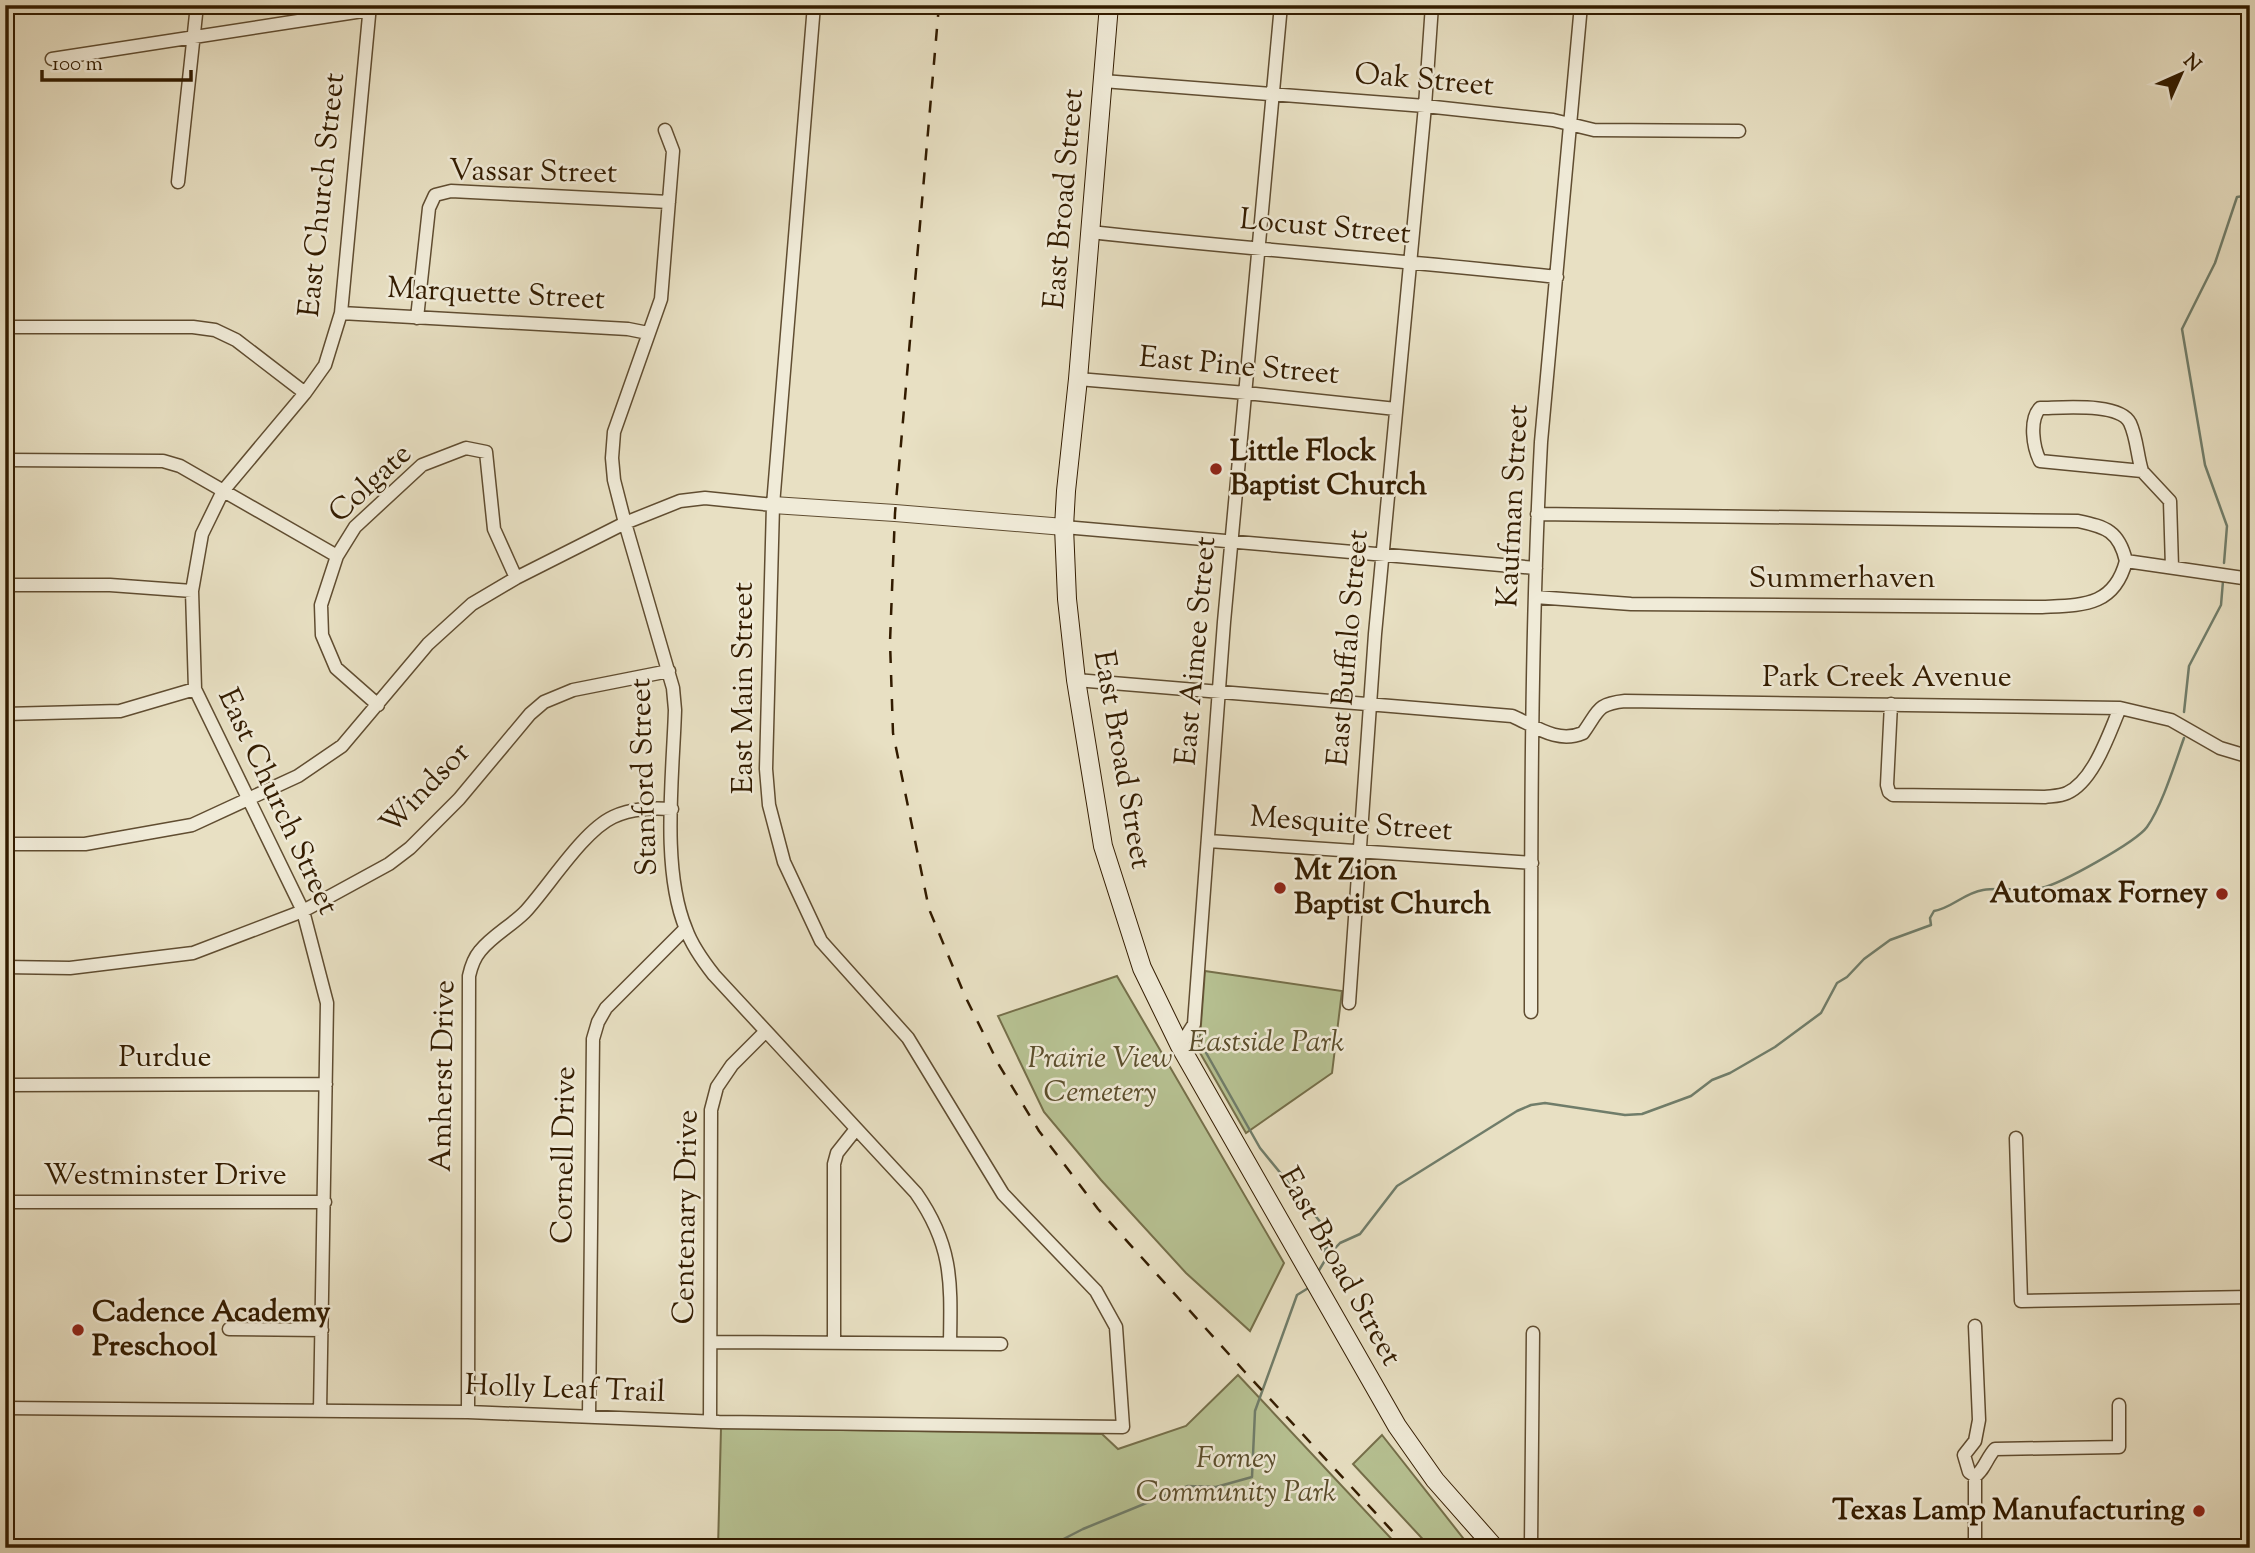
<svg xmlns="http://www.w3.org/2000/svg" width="2255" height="1553" font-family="'Sorts Mill Goudy',serif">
<rect width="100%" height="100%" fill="#e8e0c3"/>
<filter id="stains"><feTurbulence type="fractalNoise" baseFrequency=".00286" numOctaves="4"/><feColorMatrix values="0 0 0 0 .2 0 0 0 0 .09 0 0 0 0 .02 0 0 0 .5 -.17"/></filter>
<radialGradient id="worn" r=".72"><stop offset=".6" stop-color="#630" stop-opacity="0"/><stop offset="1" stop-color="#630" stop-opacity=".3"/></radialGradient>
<!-- green -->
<path fill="#b7c293" stroke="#756f4a" stroke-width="2" d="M1205 971 1342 991 1332 1073 1246 1133 1199 1051Z
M1117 976 1284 1263 1250 1331 1186 1273 1101 1180 1044 1112 998 1016Z
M1238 1375 1400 1548H718L721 1428 1102 1434 1118 1449 1186 1426Z
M1382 1435 1467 1543 1472 1548H1431L1353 1464Z"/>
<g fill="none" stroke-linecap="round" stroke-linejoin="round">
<!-- stream -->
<path stroke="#707d6a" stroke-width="2.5" d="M2224 563 2227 526 2205 465 2182 329 2215 263 2237 197 2250 195
M2184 712 2189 666 2221 605 2223 581
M1196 1035 1260 1148 1322 1224 1330 1244 1324 1250 1327 1256
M1318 1272 1327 1257 1340 1243 1360 1234 1397 1186 1517 1111 1531 1105 1545 1103 1625 1115 1642 1114 1691 1096 1712 1080 1730 1073 1775 1047 1821 1013 1837 983 1847 977 1864 959 1890 940 1931 925 1930 918 1934 911C1952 908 1964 893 1983 890 2002 887 2023 892 2041 888 2061 884 2136 842 2147 827 2162 806 2175 763 2184 738
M1046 1548 1083 1529 1188 1486 1216 1487 1252 1477 1255 1411 1297 1295 1310 1287"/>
<defs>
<path id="minor" d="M52 59 369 10
M1103 81 1425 106 1553 120 1594 130 1739 131
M665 130 673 151 661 299 614 432 612 458 614 480 625 523 673 688 675 710C673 775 661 869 686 929 692 946 703 961 714 975L916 1193C953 1246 951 1282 950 1343
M178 182 197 5
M1090 232C1245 249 1401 260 1557 277
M341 313 628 329 648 333
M417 318 429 208 435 195 451 191 669 202
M5 327H193L215 330 236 340 305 393
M1078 379 1246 393 1396 409
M5 460 163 461 180 466 337 556
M2142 471C2137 455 2137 438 2130 423 2120 402 2061 408 2040 408 2029 420 2033 447 2040 461L2142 471 2170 501 2172 567
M1537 514 2078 521C2106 527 2119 531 2126 561L2250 579
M1064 527 1536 568
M5 585H110L192 591
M1535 597 1631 604 2042 607C2082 605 2114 607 2126 561
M1076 680 1512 716C1535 726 1557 744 1583 733 1599 711 1596 704 1625 701L2120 708 2171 720 2220 748 2250 757
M1891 704 1887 785 1889 792 1893 795 2045 797C2053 796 2061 796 2067 793 2094 781 2109 733 2120 708
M378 705 336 668 322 635 321 605 337 556 355 527 422 465 466 448 486 452 494 529 516 578
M5 714 120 711 195 689
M1208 841 1532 863
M5 844H85L192 825 298 776 342 746 428 644 472 604 516 578 625 523 680 501 705 498 773 505
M5 967 70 968 193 953 303 911 389 864 410 848 459 799 530 714 544 702 573 690 669 671
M1349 1003 1375 634 1425 106 1432 5
M1531 1012C1531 822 1531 632 1541 442L1581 5
M1180 1046 1194 1024 1224 622 1281 5
M5 1085 326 1084
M2016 1138 2021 1301 2250 1297
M5 1202H325
M1975 1326 1979 1420 1975 1441 1964 1455 1969 1472 1975 1476V1548
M229 1329 322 1330
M711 1342 1001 1344
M834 1342V1164L837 1153 856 1129
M5 1408 468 1412 719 1422 1123 1427 1116 1327 1096 1291 1003 1194 908 1038 821 941 784 862 769 805 766 769 773 505 814 5
M320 1411 327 1003 303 911 195 689 192 591 202 534 223 491 305 393 325 365 341 313 370 5
M468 1412 469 976C471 967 474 958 480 951 492 936 511 926 525 912 549 886 583 831 613 817 632 808 652 808 672 809
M589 1417 593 1039 598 1022 606 1008 685 929
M710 1422 711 1110 717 1087 732 1065 765 1032
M1975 1476C1984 1471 1987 1457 1995 1449L2119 1447V1405
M1528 1548 1531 1545 1533 1333"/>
<path id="tertiary" d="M773 505 895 513 1064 527"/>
<path id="secondary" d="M1109 5 1078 379 1066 491 1064 527 1067 599 1076 680 1103 846 1142 968 1180 1046 1397 1426 1435 1480 1495 1548"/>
</defs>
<!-- minor casing -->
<use href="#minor" stroke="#604d31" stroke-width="15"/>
<!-- tertiary casing -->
<use href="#tertiary" stroke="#604d31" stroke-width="18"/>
<!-- secondary casing -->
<use href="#secondary" stroke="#331c00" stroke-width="20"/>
<!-- minor -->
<use href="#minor" stroke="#f0ebd8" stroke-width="12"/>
<!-- tertiary -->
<use href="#tertiary" stroke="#f0ebd8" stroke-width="16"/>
<!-- secondary -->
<use href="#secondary" stroke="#f0ebd8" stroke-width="18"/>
<!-- rail -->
<path stroke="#331c00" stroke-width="2.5" stroke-dasharray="12 12" stroke-linecap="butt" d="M939 5 895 513 890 642 893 733 929 909 965 996 999 1065 1039 1131 1098 1209 1245 1372 1408 1548"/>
</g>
<!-- markers -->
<g fill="#8f2418" stroke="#f0ebd8" stroke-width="2.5">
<circle cx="1216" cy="469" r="7"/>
<circle cx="1280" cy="888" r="7"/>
<circle cx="2222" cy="894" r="7"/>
<circle cx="78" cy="1330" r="7"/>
<circle cx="2199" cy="1511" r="7"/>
</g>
<g text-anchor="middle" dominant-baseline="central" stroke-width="5" stroke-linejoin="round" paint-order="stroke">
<!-- street labels -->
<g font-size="30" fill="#331c00" stroke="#f0ebd8">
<text transform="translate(1424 81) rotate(5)">Oak Street</text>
<text transform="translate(533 173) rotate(1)">Vassar Street</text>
<text transform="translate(323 195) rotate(-84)">East Church Street</text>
<text transform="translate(1065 199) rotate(-85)">East Broad Street</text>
<text transform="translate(1325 228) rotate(5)">Locust Street</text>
<text transform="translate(496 295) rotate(3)">Marquette Street</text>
<text transform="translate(1239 367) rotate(5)">East Pine Street</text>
<text transform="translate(371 484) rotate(-43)">Colgate</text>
<text transform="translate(1514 506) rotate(-87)">Kaufman Street</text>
<text x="1842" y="579">Summerhaven</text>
<text transform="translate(1349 648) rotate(-85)">East Buffalo Street</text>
<text transform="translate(1197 651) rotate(-85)">East Aimee Street</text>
<text x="1887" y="678">Park Creek Avenue</text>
<text transform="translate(744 688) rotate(-90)">East Main Street</text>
<text transform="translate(1121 760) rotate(80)">East Broad Street</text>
<text transform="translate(645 777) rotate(-92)">Stanford Street</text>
<text transform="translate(426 789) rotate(-46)">Windsor</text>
<text transform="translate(277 802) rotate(65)">East Church Street</text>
<text transform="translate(1351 825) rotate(4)">Mesquite Street</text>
<text x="165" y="1058">Purdue</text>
<text transform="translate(444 1076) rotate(-89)">Amherst Drive</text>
<text transform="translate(565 1155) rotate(-89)">Cornell Drive</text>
<text x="165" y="1176">Westminster Drive</text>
<text transform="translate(687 1217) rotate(-89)">Centenary Drive</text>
<text transform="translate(1339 1267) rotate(61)">East Broad Street</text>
<text transform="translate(565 1390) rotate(2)">Holly Leaf Trail</text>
</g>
<!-- poi labels -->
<g font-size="30" font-weight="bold" fill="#331c00" stroke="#f0ebd8" text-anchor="start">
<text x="1230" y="452">Little Flock<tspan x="1230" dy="34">Baptist Church</tspan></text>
<text x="1294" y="871">Mt Zion<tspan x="1294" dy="34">Baptist Church</tspan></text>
<text x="2208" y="894" text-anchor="end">Automax Forney</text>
<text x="92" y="1313">Cadence Academy<tspan x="92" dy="34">Preschool</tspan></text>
<text x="2185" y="1511" text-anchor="end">Texas Lamp Manufacturing</text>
</g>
<!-- park labels -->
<g font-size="30" font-style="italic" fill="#5b4e2c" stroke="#f0ebd8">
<text x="1266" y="1043">Eastside Park</text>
<text x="1100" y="1059">Prairie View<tspan x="1100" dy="34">Cemetery</tspan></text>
<text x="1236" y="1459">Forney<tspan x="1236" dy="34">Community Park</tspan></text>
</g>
</g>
<!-- margin -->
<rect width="2255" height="1553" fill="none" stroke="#e8e0c3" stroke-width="28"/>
<rect x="7" y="7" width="2241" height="1539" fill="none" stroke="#331c00" stroke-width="3.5"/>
<rect x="14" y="14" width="2227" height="1525" fill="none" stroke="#331c00" stroke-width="2"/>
<!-- north arrow -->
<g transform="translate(2181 74) rotate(45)" stroke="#f0ebd8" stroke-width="5" paint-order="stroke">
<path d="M0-5L12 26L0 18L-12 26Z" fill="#331c00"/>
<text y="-10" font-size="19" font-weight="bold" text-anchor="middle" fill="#331c00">N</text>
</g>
<!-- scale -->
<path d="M42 70v10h149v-10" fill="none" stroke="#331c00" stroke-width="3.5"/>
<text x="52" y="70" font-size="21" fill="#331c00" stroke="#f0ebd8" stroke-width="5" paint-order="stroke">100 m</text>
<rect width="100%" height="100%" filter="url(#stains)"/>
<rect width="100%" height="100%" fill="url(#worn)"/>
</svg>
